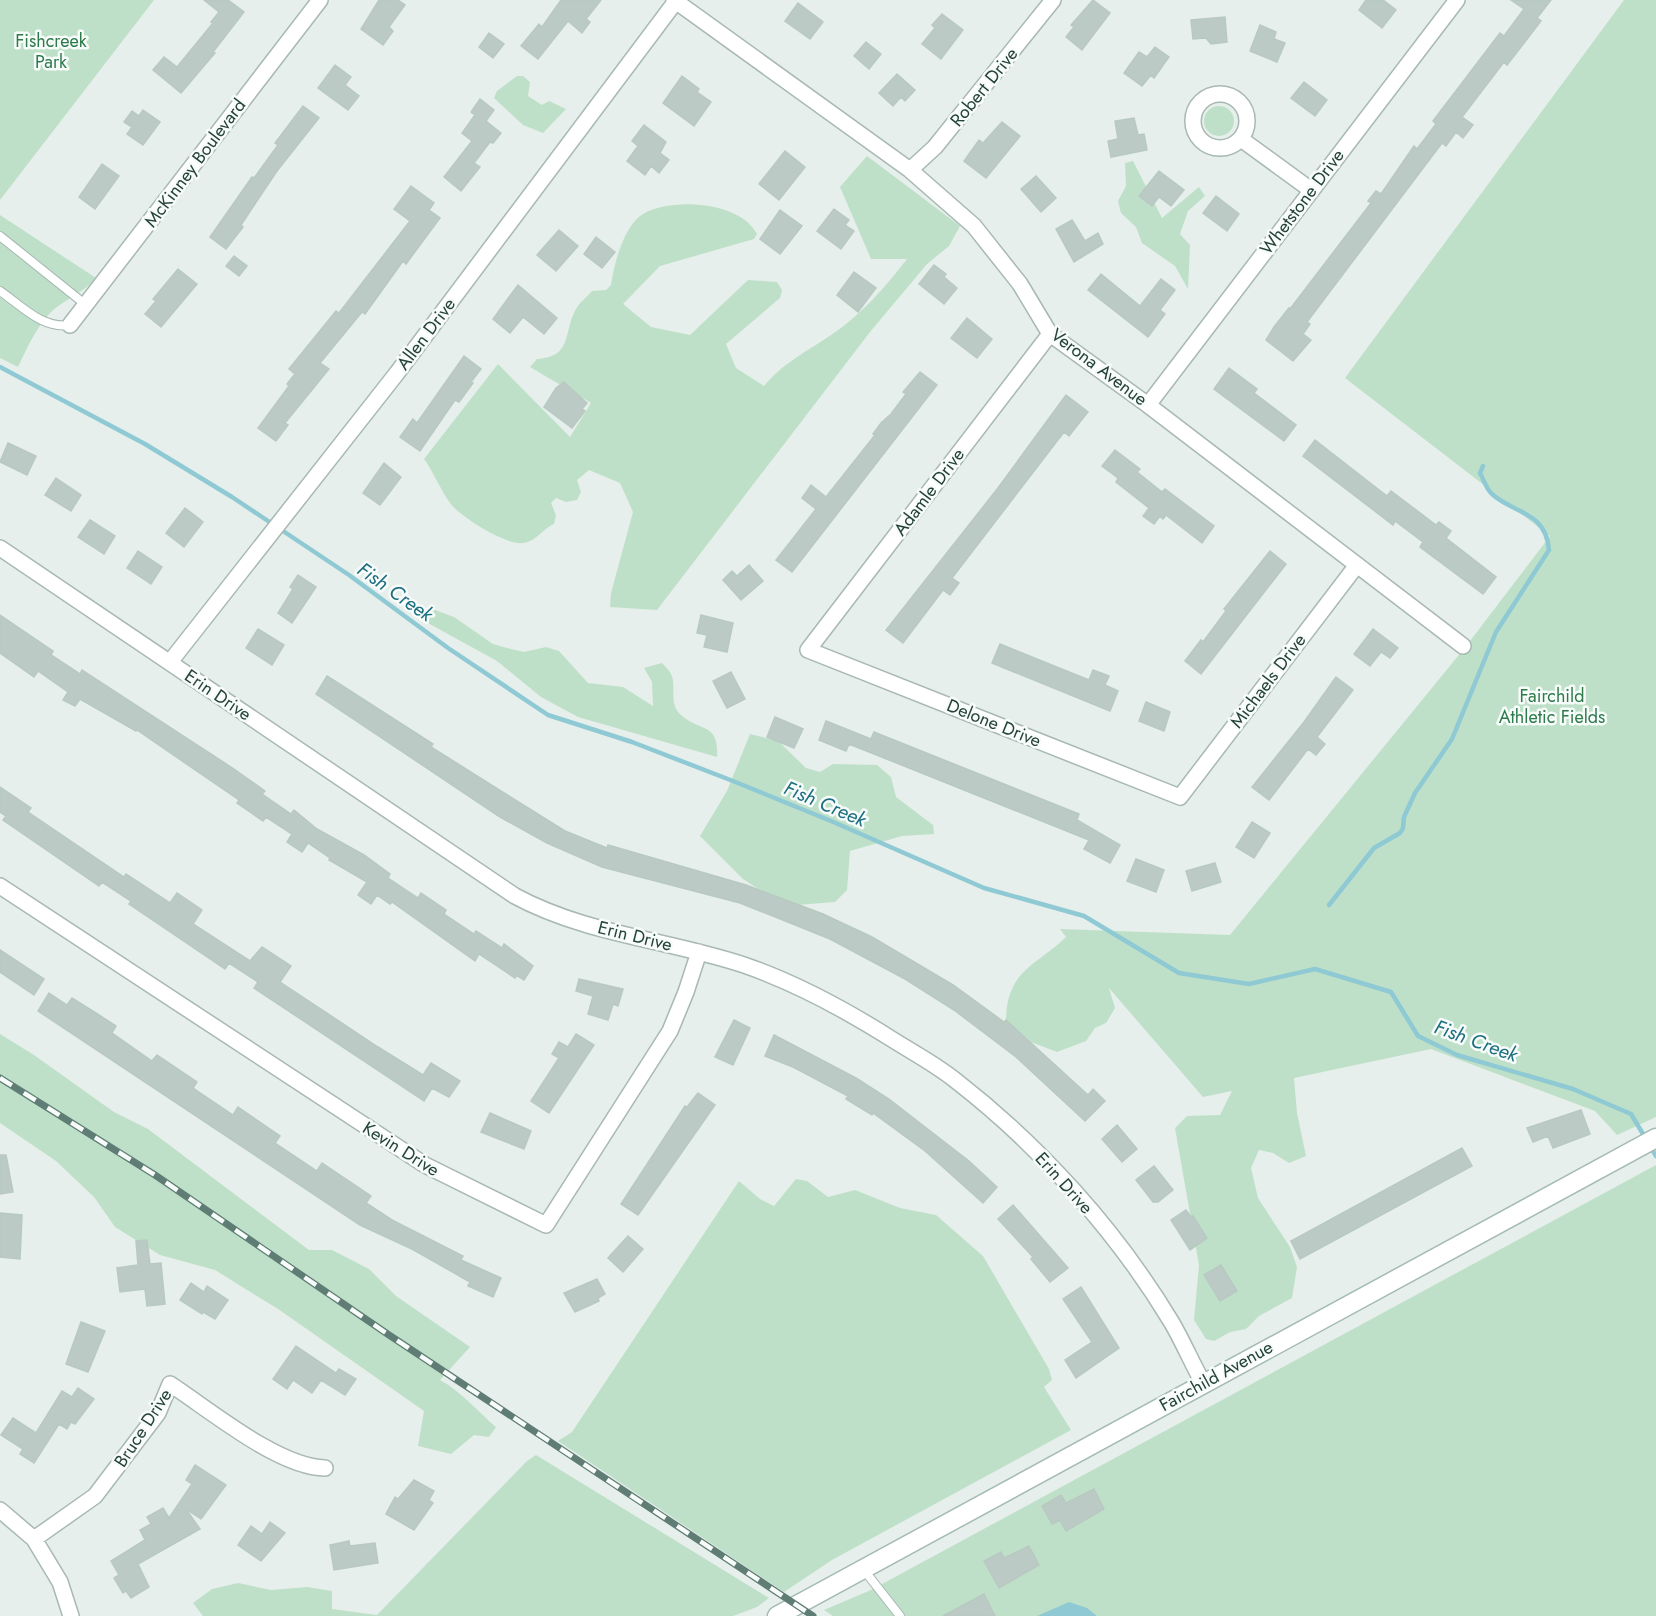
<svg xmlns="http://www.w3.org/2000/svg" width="1656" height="1616" font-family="Jost,sans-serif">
<rect width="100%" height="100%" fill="#e6efeb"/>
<!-- green -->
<path fill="#bfe0c8" d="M0 0H154L0 200Z
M1624 0H1656V1117L1617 1135 1595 1111 1431 1049 1294 1078 1297 1113 1306 1156 1289 1163 1273 1153 1259 1150 1251 1168 1258 1198 1290 1247 1297 1267 1292 1298 1259 1316 1246 1329 1230 1332 1214 1341 1206 1339 1194 1320 1199 1265 1175 1128 1187 1116 1220 1115 1232 1091 1203 1097 1109 988 1115 1008 1106 1023 1095 1028 1086 1041 1057 1052 1031 1042 1006 1020C1007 970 1036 966 1066 937L1060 929 1230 935 1467 645 1550 536 1345 378Z
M517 76H523L530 82 528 96 542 105 549 101 566 109 543 133 523 125 494 98 497 91Z
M1204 121a15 15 0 1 1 30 0a15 15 0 1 1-30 0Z
M867 156 960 226 949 246 927 264 870 332 657 610 610 607 611 593 633 512 620 483 589 470 577 480 581 492 577 500 566 502 556 498 551 503 556 515 554 524C542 529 536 542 523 543 507 546 459 516 450 503 440 489 434 473 424 459L498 364 570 437 591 403 530 367 537 359C573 357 563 332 576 309 579 303 587 297 592 291L606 290 611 285C614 264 624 225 643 214 670 197 741 201 757 234L754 239 660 266 623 304 651 327 690 335 748 280 777 282 782 290 780 298 726 344 736 368 764 386C787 358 819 346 846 324 870 305 889 282 907 259H871L840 187Z
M1133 161 1162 218 1199 187 1205 196 1188 211 1180 234 1190 245 1188 289 1175 266 1142 243 1136 227 1121 213 1118 201 1126 186 1125 163Z
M0 215 96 278C81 295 63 300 50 313 36 328 27 348 18 367L0 358Z
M435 610 454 617 493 644 507 648 524 652 546 647 559 651 588 683 623 687 653 706 652 682 644 668 662 663C665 666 669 670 671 674 677 686 668 704 681 715 700 732 719 722 717 757L578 717 541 697 497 661 426 622 428 614Z
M750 734 778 741 806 768 820 772 833 764 877 765 891 777 896 797 933 825 934 834 902 836 850 851 847 890 835 902 784 906 743 879 700 836 727 791Z
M0 1034 34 1055 114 1112 148 1129 309 1250H332L369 1269 396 1296 470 1347 440 1380C462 1392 477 1411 496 1427L489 1437 474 1435 451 1454 418 1446 424 1411 278 1309 215 1270 160 1255 115 1227 94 1197 56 1161 0 1123Z
M1656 1165V1616H833L824 1610 871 1590Z
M796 1179 807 1181 828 1197 855 1190 900 1208 936 1215 983 1256 1049 1369 1052 1380 1044 1387 1071 1430 832 1560 784 1592 558 1441 572 1432 739 1181 760 1199 774 1206Z
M536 1455 769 1598 757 1607 733 1616H203L193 1603 212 1589 238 1583 271 1590 307 1587 332 1591V1609L377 1615 527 1461Z"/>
<!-- water -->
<path fill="#8ec9d4" d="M1069 1602 1087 1608 1097 1616H1037Z"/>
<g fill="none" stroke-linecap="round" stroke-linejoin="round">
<!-- stream -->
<path stroke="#8ec9d4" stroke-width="4.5" d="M0 367 145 444 232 497 349 575 448 648 548 715 632 742 733 781 831 821 984 888 1084 916 1179 973 1249 984 1315 969 1391 992 1418 1036 1457 1055 1573 1089 1631 1114 1646 1139
M1329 905 1374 848 1400 833 1403 828 1404 817 1415 793 1452 739 1496 632 1549 550C1546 511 1514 514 1492 494 1486 489 1484 480 1480 473L1483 466
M1650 1146 1656 1156"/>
</g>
<!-- building -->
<path fill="#bbcac4" stroke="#b8c9c2" stroke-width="1.5" d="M204 0H228L244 12 213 52 215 53 181 93 153 70 164 57 177 67 213 23 211 22 219 12Z
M379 0H398L405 5 389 27 393 31 383 45 361 29Z
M561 0H601L586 19 590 22 582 33 568 21 538 59 521 46 539 24 542 27Z
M1093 0 1110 13 1082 50 1066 37 1074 27 1071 25Z
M1366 0H1383L1396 10 1382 28 1359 10Z
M1511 0H1551L1537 18 1541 21 1507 65 1504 62 1462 117 1473 125 1463 138 1456 132 1446 146 1442 143 1307 322 1310 324 1303 334 1311 340 1293 361 1266 340 1274 327 1289 308 1290 309 1371 203 1368 201 1376 191 1381 194 1414 146 1417 149 1436 124 1433 121 1500 33 1504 36 1524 9Z
M798 3 823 22 810 39 785 21Z
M942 14 963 30 941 59 922 44 935 28 932 25Z
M1225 17 1227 42 1211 44 1206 38 1193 39 1191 20Z
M1260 25 1276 32 1274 39 1285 43 1277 62 1250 51Z
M489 33 504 44 493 58 479 47Z
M866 42 881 54 869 69 854 56Z
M1155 47 1169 57 1154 78 1151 75 1142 86 1124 73 1139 52 1147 57Z
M335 65 351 77 345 85 359 96 348 110 318 88Z
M897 74 915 90 905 101 901 97 893 106 879 93Z
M682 76 699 89 697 92 711 102 694 126 663 103Z
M1304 82 1327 100 1315 116 1291 98Z
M480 99 494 110 486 121 501 133 493 143 490 142 474 163 480 167 461 191 444 177 472 141 462 133 475 115 471 112Z
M303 106 319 118 277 171 241 225 243 227 226 249 210 237 252 177 254 178 278 145 275 143Z
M143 110 160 122 143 145 127 134 132 127 124 122 132 111 139 116Z
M1134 118 1138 135 1144 134 1147 150 1111 157 1108 141 1118 139 1115 121Z
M1002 122 1020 136 986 178 964 161 979 140 983 143Z
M644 125 666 142 660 153 669 160 659 173 651 166 645 175 627 161 638 146 632 141Z
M785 151 805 167 779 200 759 184Z
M102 164 119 176 95 209 79 197Z
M1159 171 1184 190 1171 206 1159 197 1152 206 1139 196Z
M1036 176 1056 198 1041 212 1021 189Z
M411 186 434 203 429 210 440 218 406 264 403 261 365 314 362 312 320 363 329 369 285 423 288 425 276 441 273 439 258 428 289 386 287 384 295 374 289 369 336 311 339 313 410 221 394 209Z
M1216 196 1239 214 1227 231 1203 213Z
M834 209 849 220 845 225 854 231 841 249 817 231Z
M780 210 802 226 780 254 760 239Z
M1072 220 1085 241 1098 233 1103 244 1074 262 1056 229Z
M559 230 578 246 556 271 537 255Z
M596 237 615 252 602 268 584 254Z
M234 256 247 266 239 276 226 266Z
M934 265 946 274 944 277 957 288 944 304 919 284Z
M178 269 197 284 161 327 145 314 156 301 153 299Z
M854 272 876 288 858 312 837 295Z
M1101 274 1140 306 1161 279 1175 290 1160 310 1165 314 1148 337 1088 290Z
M518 285 557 318 544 334 523 317 510 333 493 319Z
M967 318 992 339 977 358 951 338Z
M464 356 481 369 471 382 473 383 459 402 455 400 420 451 400 437 413 419 417 423Z
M1229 368 1257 389 1254 393 1296 425 1284 441 1214 389Z
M920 372 937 385 792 572 776 560 816 509 802 498 811 485 826 497 875 435 873 434 881 423 891 414 906 394 903 392Z
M564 382 587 403 582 409 585 411 572 428 544 407 556 388Z
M1066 395 1088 412 1069 436 1064 432 952 578 959 583 950 595 943 590 903 643 886 630 998 488Z
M1315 440 1387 496 1391 491 1436 525 1439 522 1451 531 1446 538 1496 577 1483 594 1420 547 1423 542 1395 521 1393 525 1303 456Z
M8 443 36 456 27 475 0 462Z
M1115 450 1140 469 1137 472 1162 492 1165 489 1214 526 1202 543 1166 515 1163 519 1160 516 1154 524 1143 516 1149 508 1116 482 1118 478 1102 466Z
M384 463 401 477 380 505 363 493Z
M56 478 81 495 71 511 45 495Z
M185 508 203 522 184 547 166 533Z
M90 520 115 536 104 554 78 537Z
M138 551 162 567 151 584 127 568Z
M1270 551 1286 564 1201 674 1185 661 1201 640 1203 642 1226 611 1224 609Z
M749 565 763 581 741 600 723 580 732 571 737 576Z
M298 575 316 587 292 623 278 613 293 589 290 587Z
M0 615 53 651 51 655 80 674 82 670 234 769 265 791 262 794 291 814 294 810 317 829 364 855 390 874 388 878 418 898 421 893 446 910 444 914 474 934 476 931 502 948 504 944 533 966 524 980 516 975 515 978 479 954 475 961 392 902 390 904 377 895 371 904 358 895 367 882 329 860 330 858 308 843 302 852 287 842 292 834 266 817 263 821 237 803 239 800 137 730 136 731 80 699 75 706 63 700 68 692 38 671 34 677 0 653Z
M701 615 733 623 727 652 704 647 707 635 697 633Z
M258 629 284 645 272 665 246 648Z
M1373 629 1398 648 1390 658 1381 652 1370 666 1354 654Z
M1000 644 1089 680 1093 670 1109 676 1105 685 1118 691 1110 711 992 663Z
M731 672 745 699 727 708 713 681Z
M327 676 433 744 431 747 565 831 607 848 608 845 746 885 823 914 872 937 953 985 1004 1022 1006 1020 1088 1095 1093 1089 1105 1101 1085 1121 1016 1057 954 1010 905 979 830 939 740 903 602 867 547 843 500 817 316 694Z
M1336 677 1353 690 1317 737 1325 744 1316 755 1308 749 1269 800 1252 787 1304 722Z
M1146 702 1170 712 1164 731 1139 721Z
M775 717 803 729 794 748 767 737Z
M826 721 871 739 874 732 1079 814 1077 820 1120 845 1110 863 1084 849 1089 840 849 744 846 751 819 740Z
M0 787 31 808 28 812 124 877 126 874 170 903 177 893 202 910 193 924 250 961 262 947 291 966 280 982 378 1047 423 1075 431 1063 460 1081 449 1097 432 1088 424 1101 254 988 258 982 229 963 225 969 129 904 131 901 102 882 99 886 3 820 6 816 0 812Z
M1252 822 1270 833 1254 858 1236 847Z
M1136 859 1164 870 1156 892 1127 881Z
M1215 863 1221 882 1192 891 1186 871Z
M0 950 44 979 34 995 0 972Z
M579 979 623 989 618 1006 613 1004 608 1020 588 1014 593 996 576 991Z
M49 993 67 1005 72 998 99 1015 116 1026 112 1033 152 1061 157 1055 197 1082 193 1088 233 1115 238 1107 280 1136 275 1143 317 1171 322 1163 371 1196 366 1203 392 1220 463 1256 461 1260 501 1278 493 1297 468 1286 470 1282 412 1249 360 1225 38 1011Z
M734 1020 750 1028 733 1065 715 1057Z
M576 1034 594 1045 549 1113 531 1101 559 1058 552 1054 559 1042 568 1047Z
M774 1035 856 1078 889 1099 969 1161 997 1187 983 1203 925 1151 873 1113 872 1115 846 1099 848 1096 793 1067 765 1056Z
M698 1093 715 1105 638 1215 621 1204 685 1106 687 1107Z
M1581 1110 1590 1134 1553 1148 1548 1136 1533 1142 1527 1128Z
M490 1113 531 1131 524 1149 481 1132Z
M1117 1125 1137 1149 1122 1162 1102 1139Z
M1462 1148 1472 1166 1300 1259 1291 1241Z
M0 1155H6L13 1192 0 1194Z
M1154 1166 1173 1190 1158 1202H1153L1136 1180Z
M1013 1205 1068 1268 1050 1282 1031 1259 1033 1257 998 1219Z
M1186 1210 1191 1217 1193 1216 1207 1238 1190 1250 1171 1220Z
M0 1213 22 1215 20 1259 0 1257Z
M628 1236 643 1249 623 1272 608 1258Z
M147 1240 150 1264 161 1263 165 1304 147 1306 145 1289 120 1292 117 1268 138 1265 136 1241Z
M1221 1265 1237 1291 1220 1301 1204 1275Z
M597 1279 605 1294 598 1298 599 1301 575 1312 564 1293Z
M191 1283 204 1292 207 1286 228 1300 215 1319 203 1312 202 1314 180 1300Z
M1081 1287 1119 1348 1076 1378 1065 1360 1092 1342 1063 1299Z
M81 1322 105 1331 88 1372 66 1364Z
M296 1346 336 1373 339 1369 356 1379 345 1395 321 1380 312 1393 293 1380 287 1389 273 1379Z
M78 1388 94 1399 75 1424 71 1422 67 1429 59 1424 34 1463 20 1454 23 1449 1 1435 13 1418 36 1433 62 1391 72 1397Z
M195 1465 226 1485 201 1519 186 1509 200 1529 138 1564 149 1587 131 1598 126 1591 123 1593 114 1578 119 1575 111 1561 145 1540 140 1530 151 1524 147 1517 163 1508 169 1518 192 1484 186 1480Z
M414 1480 434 1491 429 1500 433 1503 414 1530 386 1514 395 1497 398 1499Z
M1094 1489 1104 1509 1066 1531 1060 1520 1052 1524 1042 1506 1061 1495 1066 1503Z
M270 1522 285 1533 261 1561 238 1545 251 1526 262 1534Z
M349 1541 350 1546 375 1543 378 1563 334 1570 330 1545Z
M1029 1546 1039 1565 999 1588 984 1561 1001 1552 1004 1558Z
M984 1594 995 1616H943Z"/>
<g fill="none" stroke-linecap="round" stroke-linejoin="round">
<defs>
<path id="lane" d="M0 236 86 305
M0 291C22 306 42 329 70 325
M864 1570 900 1616"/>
<path id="street" d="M674 0 910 170 974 226 1020 284 1050 334 1148 405 1463 646
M1193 121a27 27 0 1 1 54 0a27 27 0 1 1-54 0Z
M1241 139 1311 190
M910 170 935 147 1053 0
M70 325 320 0
M1050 334 808 650 1180 797 1357 565
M1148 405 1457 0
M0 548 515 896C585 934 669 940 744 965 796 983 844 1009 890 1038 912 1052 935 1064 955 1080 1040 1146 1116 1230 1172 1323 1183 1342 1192 1363 1203 1383
M170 662 397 373 676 1
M0 886 425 1165 546 1225 670 1031 686 992 699 952
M0 1510 34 1539 60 1582 71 1616
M34 1539 95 1496 158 1413 170 1384C210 1410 278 1467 325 1468"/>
<path id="secondary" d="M777 1616 1656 1138"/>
</defs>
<!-- lane casing -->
<use href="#lane" stroke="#a8b8b2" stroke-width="10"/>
<!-- street casing -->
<use href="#street" stroke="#a8b8b2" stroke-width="18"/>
<!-- secondary casing -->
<use href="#secondary" stroke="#a4bbb3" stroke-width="21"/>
<!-- lane -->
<use href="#lane" stroke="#fff" stroke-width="8"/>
<!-- street -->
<use href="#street" stroke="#fff" stroke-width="15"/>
<!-- secondary -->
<use href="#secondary" stroke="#fff" stroke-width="18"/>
<defs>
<path id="rail" d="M0 1078 155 1175 389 1335 813 1616"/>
</defs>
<!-- rail casing -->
<use href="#rail" stroke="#5f7d75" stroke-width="7"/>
<!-- rail -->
<use href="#rail" stroke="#f7fbf9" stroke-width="4.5" stroke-dasharray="14" stroke-linecap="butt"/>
</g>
<g text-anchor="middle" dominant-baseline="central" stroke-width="5" stroke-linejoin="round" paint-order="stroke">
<!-- park labels -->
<g font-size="18" fill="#2d7a4b" stroke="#f7fbf9">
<text x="51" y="41">Fishcreek<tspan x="51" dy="21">Park</tspan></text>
<text x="1552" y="696">Fairchild<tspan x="1552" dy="21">Athletic Fields</tspan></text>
</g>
<!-- street labels -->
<g font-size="18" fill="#24423a" stroke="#f7fbf9">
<text transform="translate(984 87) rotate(-51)">Robert Drive</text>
<text transform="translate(195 163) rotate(-53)">McKinney Boulevard</text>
<text transform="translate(1302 202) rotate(-53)">Whetstone Drive</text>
<text transform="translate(426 334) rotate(-53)">Allen Drive</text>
<text transform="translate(1099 367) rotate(37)">Verona Avenue</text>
<text transform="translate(929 492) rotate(-53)">Adamle Drive</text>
<text transform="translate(1268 681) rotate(-53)">Michaels Drive</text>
<text transform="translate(218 695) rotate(34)">Erin Drive</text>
<text transform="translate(994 723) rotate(22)">Delone Drive</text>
<text transform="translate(635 936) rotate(14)">Erin Drive</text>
<text transform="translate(401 1149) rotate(32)">Kevin Drive</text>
<text transform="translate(1064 1183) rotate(48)">Erin Drive</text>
<text transform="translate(1216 1376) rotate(-29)">Fairchild Avenue</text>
<text transform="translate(143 1428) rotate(-57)">Bruce Drive</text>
</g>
<!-- water labels -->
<g font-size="20" font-style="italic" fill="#1c6f80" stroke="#f7fbf9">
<text transform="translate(395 592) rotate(35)">Fish Creek</text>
<text transform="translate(825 804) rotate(23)">Fish Creek</text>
<text transform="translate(1476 1041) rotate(20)">Fish Creek</text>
</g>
</g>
</svg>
